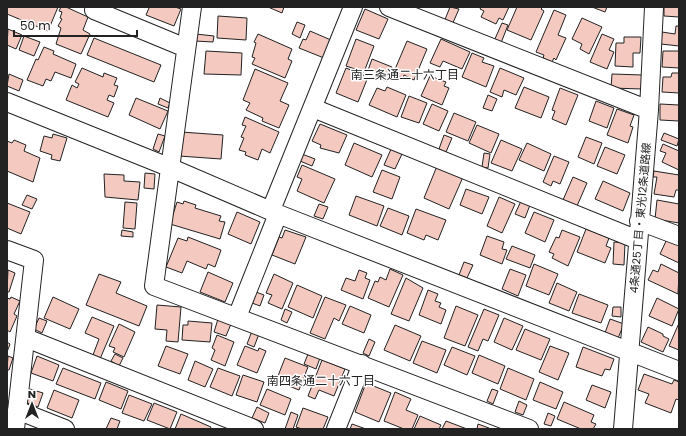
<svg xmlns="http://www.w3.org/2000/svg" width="686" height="436" font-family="Poppins,'Noto Sans JP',sans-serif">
<rect width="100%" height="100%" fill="#fff"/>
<!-- building -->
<path fill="#f3c9c0" stroke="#222" d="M7 7H58L48 31 7 14Z
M61 7H66L88 17 83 30 90 34 81 54 56 44 61 28 58 26 62 19 60 18 62 12 59 11Z
M148 7H175L181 9 174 26 146 15 149 8Z
M268 7H284L282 13Z
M450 7 459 9 452 25 444 22Z
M481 7H509L503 20 499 18 496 24 481 17 484 11 480 9Z
M517 7H543L541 9 544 11 531 40 507 30Z
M592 7H607L605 12Z
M664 7H679V17L664 16Z
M365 9 388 19 379 39 356 30Z
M554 10 566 15 558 35 566 38 556 60 554 58 552 62 543 58 544 55 536 52Z
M218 16 247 18 246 40 217 38Z
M582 18 602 27 589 54 580 49 582 44 572 39Z
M297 22 305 25 300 38 292 34Z
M502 23 508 25 501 43 494 41Z
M676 26H679V46L661 44 662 32 675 34Z
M8 29 22 35 16 49 7 45Z
M310 31 331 40 324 58 299 48 303 39 306 40Z
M196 34 214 36 213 42 195 41Z
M258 34 292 49 288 59 292 61 285 78 252 64 255 58 252 57 256 43 254 42Z
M602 34 614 39 609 50 614 52 607 69 590 62Z
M24 36 40 42 34 56 19 50Z
M624 37H641L640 53H633V67L615 66 616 43H624Z
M94 38 161 65 154 82 87 55Z
M356 39 374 46 364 72 346 66Z
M441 39 470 52 462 69 443 61 440 67 430 63Z
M407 41 427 49 414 80 404 75 403 78 393 74Z
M44 47 54 51 53 54 76 64 71 78 55 72 51 81 46 79 43 86 27 80 36 59 38 60Z
M206 51 242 53 241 75 204 74Z
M663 51H679V68L662 67Z
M472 53 484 58 482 62 494 66 486 87 462 77Z
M372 59 392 67 387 81 367 73Z
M82 68 103 77 104 73 117 78 114 85 118 86 114 97 109 95 107 100 114 103 108 117 66 100 72 85 77 88 79 84 75 82Z
M346 68 368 77 358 102 336 93Z
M500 68 524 78 516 95 504 90 502 97 490 92Z
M255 69 288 83 280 101 289 105 279 128 262 121 263 118 246 110 250 103 243 100Z
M672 73H679V93L662 92 663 77H671Z
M9 74 23 80 19 91 7 86Z
M612 74 643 75 642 89 611 88Z
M430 76 446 82 444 86 449 88 442 105 421 96Z
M387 87 406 95 397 117 369 105 377 88 385 91Z
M524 87 549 97 541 118 515 108Z
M560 88 578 95 566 125 552 119 555 111 552 110Z
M488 95 497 99 492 111 483 108Z
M409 96 427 103 419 123 401 117Z
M136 98 168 111 160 129 129 115Z
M160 98 170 103 168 108 158 104Z
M596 101 614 108 607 128 589 121Z
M432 104 448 111 439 131 423 124Z
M660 104 679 105V121L660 120Z
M617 109 634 115 630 126 633 127 628 143 607 135Z
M454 113 476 122 468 141 446 132Z
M245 117 279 132 270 153 262 149 258 160 245 155 246 152 239 150 244 138 241 137 246 126 242 125Z
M320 124 347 135 339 153 320 148 321 145 312 141Z
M477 125 499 134 491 153 469 143Z
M181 132 223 135 221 159 179 156Z
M664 133 679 139 677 146 661 140Z
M53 134 67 138 60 161 51 159 52 155 40 151 44 136 52 138Z
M158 134 165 136 159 152 153 149Z
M444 135 452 138 446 152 439 149Z
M586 137 602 143 594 164 578 157Z
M14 140 26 145 24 151 40 158 33 182 7 171V141L12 143Z
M501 140 522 149 512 171 491 163Z
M354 143 382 155 372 177 345 165Z
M527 143 551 154 544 171 519 160Z
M663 144 679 151V170L662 162 666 153 660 151Z
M605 147 625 155 617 174 597 166Z
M391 149 402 154 395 169 384 165Z
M484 153 490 154 488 168 482 167Z
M302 154 315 159 312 166 300 161Z
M554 156 569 162 560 184 553 181 551 186 543 182Z
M302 165 335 179 324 203 297 191 302 179 297 177Z
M437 166 463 177 449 209 424 198Z
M382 170 400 177 392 199 373 192Z
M654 171 679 175V190H676L674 197 654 194 657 177H653Z
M145 173 155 174 154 189 144 188Z
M104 174 124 175V181L140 182 138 200 105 197Z
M573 177 587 183 577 206 563 200Z
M603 181 630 193 623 211 595 199Z
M466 189 489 197 482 214 460 205Z
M27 195 37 199 32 209 22 205Z
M356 196 384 206 377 226 349 215Z
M499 197 515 204 502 233 487 226Z
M657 200 679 204V223L655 219Z
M184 201 196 205 195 208 221 216 219 221 225 222 220 239 170 224 177 202 183 204Z
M521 201 530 205 525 218 515 214Z
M125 202 137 203 135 229 123 228Z
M7 203 30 212 21 234 7 228Z
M319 204 328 207 323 219 314 216Z
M388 208 409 216 402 235 380 226Z
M416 209 446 220 438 240 426 235 424 240 407 233Z
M237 212 260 222 251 244 228 234Z
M534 212 554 220 545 242 525 233Z
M586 229 609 238 606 246 611 248 605 263 577 252Z
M122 230 133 232V237L121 236Z
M285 230 306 237 295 264 272 255 279 237 282 238Z
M562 230 580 237 568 266 552 258 554 254 549 252 556 237 559 238Z
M487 236 504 242 502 249 507 250 502 264 480 255Z
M188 237 221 250 215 267 208 264 206 269 187 261 182 273 166 267 178 238 187 241Z
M667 239 679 245V263L660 254Z
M614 242 625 243 624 265 613 264Z
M512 246 535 255 530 268 506 259Z
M464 262 473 265 467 278 459 275Z
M534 264 558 274 549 295 526 286Z
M661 264 679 273 678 294 648 280 653 270 658 272Z
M390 269 403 275 389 307 368 298 375 281 378 282 380 277 386 280Z
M510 269 526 275 518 296 502 289Z
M8 270 15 273 9 292H7Z
M359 270 367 273 365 278 370 280 363 299 341 290 346 278 355 281Z
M208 272 233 283 225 302 200 292Z
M99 274 121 282 116 293 147 306 139 326 86 305Z
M274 274 293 283 282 309 268 303 272 295 266 293Z
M406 278 423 288 409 321 391 314Z
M557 283 577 292 569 311 549 303Z
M297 285 322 296 313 318 288 307Z
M428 290 438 294 435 301 441 303 439 307 446 310 441 324 419 315Z
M256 292 264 295 260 306 252 303Z
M579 294 608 305 601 323 572 313Z
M11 297 20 301 14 314 17 316 10 332 7 330V298L10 299Z
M53 297 79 309 70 329 44 318Z
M325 297 346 305 339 321 334 318 325 339 310 333Z
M657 298 679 309 672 326 649 316Z
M157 305 181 307 178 342 166 341 167 330 155 329Z
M350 306 371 315 364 333 342 324Z
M456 306 478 315 465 346 444 338Z
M613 307H621V317L612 316Z
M285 309 292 312 287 323 281 320Z
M484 309 499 315 488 341 483 339 478 351 468 347Z
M92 317 114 326 100 359 93 355 99 339 85 333Z
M39 318 47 321 42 333 34 329Z
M504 318 523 326 512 350 494 342Z
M218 319 231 324 226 336 214 332Z
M610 319 624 324 618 338 605 333Z
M188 321 212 323 210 342 182 340 183 325H188Z
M679 323V350L669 346Z
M119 324 135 332 124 357 113 352 115 348 109 346Z
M395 325 421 336 410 361 384 350Z
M648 327 663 334V336L669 339 663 352 641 342Z
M525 329 550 339 541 360 516 350Z
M252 331 259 334 254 347 247 344Z
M217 335 234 342 225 366 211 360 215 350 212 348Z
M369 339 375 342 369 356 363 353Z
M422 341 446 350 437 373 413 363Z
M7 342 10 344 7 352Z
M166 346 188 354 180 374 158 366Z
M245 346 258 351 259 348 266 351 257 373 237 365Z
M550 346 569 353 558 380 539 372Z
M452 347 475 356 467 375 444 365Z
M583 347 614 359 610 370 605 369 602 376 576 367Z
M115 354 123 358 119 366 111 361Z
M308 354 320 358 316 369 304 364Z
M479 355 505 366 498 384 472 373Z
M8 356 13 358 9 370H7Z
M37 356 59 365 53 381 31 373Z
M285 358 308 367 299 390 276 381Z
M322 360 345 369 334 396 319 390 315 399 308 396Z
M195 361 213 369 205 387 188 380Z
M63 368 101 383 95 399 56 384Z
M218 368 240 376 232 396 210 387Z
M508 368 534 379 526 400 500 389Z
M644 374 672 384 674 380 679 382V400L676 399 671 413 645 403 649 394 638 390Z
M243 375 264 382 257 402 236 395Z
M106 382 128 391 121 409 99 400Z
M540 382 563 392 556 409 533 400Z
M366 383 391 393 379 422 355 412Z
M592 385 611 392 605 408 586 400Z
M30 389 43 393 38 407 25 402Z
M267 389 291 399 285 415 260 405Z
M492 389 498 391 493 404 487 401Z
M54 390 79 400 72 418 47 408Z
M395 392 411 399 406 410 418 415 412 429H404L384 421Z
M129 395 152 404 144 421 122 413Z
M519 401 527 405 523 415 515 412Z
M564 402 594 415 591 422 596 424 593 429H581L557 419Z
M154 403 177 412 170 429 147 420Z
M257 407 269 413 265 423 252 418Z
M303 408 328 417 323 429H302L296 427Z
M291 412 298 415 293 429H285Z
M548 413 555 416 551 426 544 424Z
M181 414 211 427 210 429H175Z
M420 416 441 425 439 429H414Z
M111 418 120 421 117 429H106Z
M446 421 467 429H442Z
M352 424 366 429H350Z
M478 424 489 428V429H477Z"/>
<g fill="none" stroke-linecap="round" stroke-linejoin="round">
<defs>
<path id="minor" d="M192 7 154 286 529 429
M389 7 649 110
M94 10 186 48
M7 102 171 168 278 214 679 371
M313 108 638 240
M271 210 353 7
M639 221 679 236
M7 250 34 260 15 429
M237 317 278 214
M26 338 254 429
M17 410 65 429
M336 429 362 364
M623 429 649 110 654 7"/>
</defs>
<!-- minor casing -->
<use href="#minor" stroke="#222" stroke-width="20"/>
<!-- minor -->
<use href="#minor" stroke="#fff" stroke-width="18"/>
</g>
<g text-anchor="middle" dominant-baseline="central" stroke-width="3" stroke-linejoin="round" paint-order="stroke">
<!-- street labels -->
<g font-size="11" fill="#222" stroke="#fff">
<text transform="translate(640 218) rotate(-85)">4条通25丁目・東光12条道路線</text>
</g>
<!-- neighbourhood labels -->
<g font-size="12" fill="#222" stroke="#fff">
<text x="405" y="74">南三条通二十六丁目</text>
<text x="321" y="380">南四条通二十六丁目</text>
</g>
</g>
<!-- border -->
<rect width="686" height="436" fill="none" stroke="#222222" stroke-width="16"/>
<!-- north arrow -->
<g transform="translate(32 404)" stroke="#ffffff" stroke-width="3" paint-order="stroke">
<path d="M0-3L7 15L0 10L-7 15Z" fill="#222222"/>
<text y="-6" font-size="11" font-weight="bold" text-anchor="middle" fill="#222222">N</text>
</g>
<!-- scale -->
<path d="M14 30v6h123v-6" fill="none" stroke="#222222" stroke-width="2"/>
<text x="20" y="30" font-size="12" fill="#222222" stroke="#ffffff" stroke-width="3" paint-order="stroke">50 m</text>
</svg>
